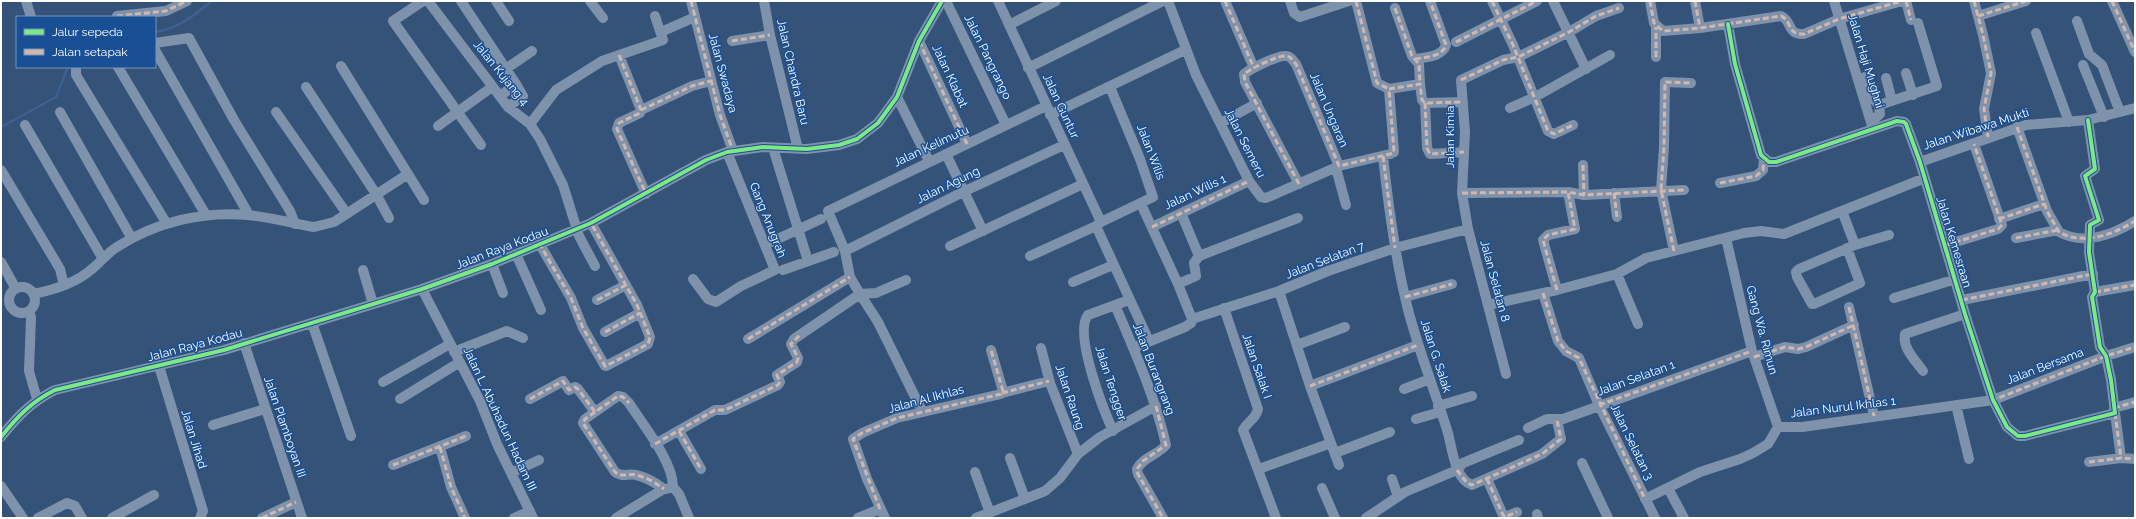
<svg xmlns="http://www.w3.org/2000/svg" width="2136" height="519" font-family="Raleway,sans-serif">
<rect width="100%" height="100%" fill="#355278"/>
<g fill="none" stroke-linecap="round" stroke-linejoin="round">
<!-- stream -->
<path stroke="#3a6192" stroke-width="2.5" d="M155 32C178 29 194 15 212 1
M1 127 56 97 68 67"/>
<!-- minor -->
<path stroke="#7e92ab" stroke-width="10" d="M26 1 31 17
M423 1 393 21 481 145
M428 1 508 107 530 124 540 139 563 185 579 236 595 266
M461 1 516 84 500 96
M496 1 509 21
M590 1 603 18
M691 1 720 115 733 151
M764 1 770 35 798 149
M946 1 1006 125
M998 1 1101 222
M1168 1 1196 75 1249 181 1261 197 1266 198 1339 166 1390 154 1394 152 1389 89
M1225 1 1254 68
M1290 1 1294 13 1300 17 1349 1
M1356 1 1377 83 1389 89
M1492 1 1513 45 1548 131 1554 134 1573 125
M1553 1 1586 69
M1650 1 1654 23 1663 31 1700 28 1781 16C1793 21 1786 35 1804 34L1839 19 1902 1
M1695 1 1700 28
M1834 1 1873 129
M1906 1 1911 20
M1974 1 1983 35 1991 73 1984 109 1988 137
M2112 1 2135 52
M1395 8 1412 56 1419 64 1420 84
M117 16 166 11 187 1
M1978 16 2026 1
M2077 21 2089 54 2102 65 2120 112
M1728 24 1735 64 1761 155 1769 162H1776L1897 121 1904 122 1906 124 1920 162 1965 314 1993 400 2007 427 2018 436H2025L2115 413 2111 380 2106 356 2100 347 2092 297 2095 292 2089 252 2090 225 2099 220 2085 176 2095 169 2088 120
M1009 25 1056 1
M661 32 695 17
M2036 33 2069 122
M732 41 770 35
M919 41 967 144
M1456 42 1537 1
M155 43 189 38 234 120 290 211 295 224
M155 50 249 215
M619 55 641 110 640 113 619 123 617 129 646 194
M1656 57V27
M1415 59C1426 57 1442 57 1446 45L1430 1
M2083 65 2104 117
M341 66 424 200
M76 67V75L167 224
M118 67 206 215
M507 68 532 51
M1028 68 1163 1
M1906 73 1913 95
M1865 77 1873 99 1879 105 1937 86 1918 23
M1886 78 1892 101
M306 87 376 194 389 218
M1389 89 1420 84 1422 100 1425 103 1463 102
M897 97 929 161
M1425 103 1427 148 1430 154 1464 152
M508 107 523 96 516 84
M1510 108 1535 97 1610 55
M641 110 692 86 711 81
M60 112 131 237
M276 112 347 214
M1050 115 1185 50
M1871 122 1880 114 1879 105
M1221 123 1257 103
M530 124 556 90 602 61 663 40 655 16
M25 125 103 259
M438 126 492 87
M2017 127 2047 211 2059 232C2084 246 2114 234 2135 221
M773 148 808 261
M946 154 983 231
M1383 156C1388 203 1394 250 1405 297 1415 343 1434 387 1448 433 1452 448 1455 480 1472 485L1542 454 1561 439 1557 420
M1920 162 2026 125 2088 120 2135 108
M1583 165 1584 195
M1336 168 1346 205
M1 170 60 269 64 285
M1720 183 1756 176 1763 170 1764 159
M1299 184 1245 82 1244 74C1252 68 1278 55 1286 56 1291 56 1293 61 1296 64L1339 166
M1462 193 1568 192 1584 195 1684 190
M1614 193 1617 217
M1141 204 1178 284 1192 319
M1842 211 1855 245 1799 269 1796 272 1797 277 1812 304H1814L1860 283 1847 248
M1181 213 1199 256
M1999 219 2044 204
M1096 226 1149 341
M1152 227 1249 181
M1726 238 1752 351 1778 427
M2016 238 2058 230
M771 242 821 219
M539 243 571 298 583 328 605 366H606L648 344 650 337 637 305 591 223
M1855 245 1889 235
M1946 245 1998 229 2002 225 1974 144
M950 246 1083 184
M845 251 965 191 1064 145
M1674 251 1661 190 1664 146 1665 82 1691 83
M516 254 541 310
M1030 256 1096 226 1101 222 1153 197 1140 159 1110 87
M1 262 16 289
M492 264 503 293
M363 270 373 304
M783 270 834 252
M1617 274 1638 324
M693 279 708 299 716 302 741 286 775 270 727 152
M906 280 876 293 860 294 850 277 845 251 828 211 1046 106
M1073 282 1113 265
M1178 284 1196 276 1194 263 1199 256 1298 218
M9 300a13 13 0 1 1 26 0a13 13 0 1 1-26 0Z
M422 289 480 401 497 444 533 518
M1557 290 1543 240 1548 235 1575 229 1568 192
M1279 291 1310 386 1339 465
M2095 292 2135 285
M1543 293 1558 341 1566 351 1579 358 1599 405 1655 518
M33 294C54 290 76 283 92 269 101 262 107 253 117 247 156 222 202 211 248 215 270 217 292 223 314 227L334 222 408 174
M1405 297 1452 284
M1894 298 1956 279
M597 300 626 285
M1962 300 2093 274
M1115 305C1134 350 1155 396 1166 445 1158 455 1143 457 1137 469L1138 474 1163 518
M1488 305 1557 290 1617 274 1646 258 1744 233 1761 231 1784 234 1925 178
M1849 307 1874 416
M1224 308 1258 409C1256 419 1247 422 1243 430L1276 518
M29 311 31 317 29 371 37 399
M1192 319 1279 291 1328 271 1395 248 1468 229
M312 323 351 436
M605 332 640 313
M748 339 850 277
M244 343 302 518
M1297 345 1345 327
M1041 348 1050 383 1078 454
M1133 348 1185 327 1191 323 1192 319
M454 352 507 331 523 338
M1754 357 1785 347 1798 349 1806 347 1854 325
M159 366 203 511 200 518
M1923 371C1916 361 1902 348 1905 334L1965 314
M1506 374 1468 229 1462 193 1465 132 1461 80 1503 60 1518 57 1569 32 1596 16 1619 8
M383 382 450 344
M1310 386 1418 345
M1404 389 1430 379
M1002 393 1049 381
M400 399 460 362
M530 399 563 381 569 390 575 387 578 389 595 412 618 396 623 397 629 403C643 425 673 461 673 487
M1956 405 1969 459
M1438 406 1472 396
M2114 408 2135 402
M595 412 585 419 583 423 615 472C622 478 628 473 636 475 646 477 656 483 664 489
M2115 413 2121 458
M1416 419 1440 412
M213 425 265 409
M1528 428 1547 419H1563L1752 351
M679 431 701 469
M1113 431C1104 411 1073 333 1088 315L1129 300
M1 437C17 417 31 402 55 390L224 350 422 289 492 264 591 223 706 160 727 152 763 147 807 149 839 145 857 139 878 123 897 97 919 41 942 1
M655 444 715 410H725L778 385 780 382 777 375 797 362 798 358 791 344 794 339 860 294 878 322 922 411
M440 447 451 487 465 518
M1335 453 1390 432
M1010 458 1025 499
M2089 462 2121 458 2135 459
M1582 463 1608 518
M393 465 466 436
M1259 469 1331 443
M1457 470 1463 463 1519 440
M975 472 990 513
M511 473 539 460
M1392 479 1398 497
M1487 479 1503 515 1505 517 1517 512
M1 486 23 518
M1322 488 1335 518
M1668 488 1684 518
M1645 499 1700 472 1740 459 1753 453 1768 444 1778 427H1802L1993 400 2106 356 2135 347
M1537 514 1538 518
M38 518 67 503 75 506 82 518
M112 518 154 495
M262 518 296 502
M514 518 530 511
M616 518 662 490 673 487 679 494 689 518
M858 518 880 509
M885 518 867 479 853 439 862 433 897 418 1001 394 1003 391 991 350
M976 518 1045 491 1060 478 1078 454 1100 437 1156 406
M1366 518 1405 492 1457 470"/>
<!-- quiet -->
<path stroke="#d1b7ad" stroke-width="3" stroke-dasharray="6 3" stroke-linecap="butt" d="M691 1 720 115 733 151
M1225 1 1254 68
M1356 1 1377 83 1389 89
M1492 1 1513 45 1548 131 1554 134 1573 125
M1650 1 1654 23 1663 31 1700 28 1781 16C1793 21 1786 35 1804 34L1839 19 1902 1
M1695 1 1700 28
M1906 1 1911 20
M1974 1 1983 35 1991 73 1984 109 1988 137
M2112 1 2135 52
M1395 8 1412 56 1419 64 1420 84
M117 16 166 11 187 1
M1978 16 2026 1
M732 41 770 35
M919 41 967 144
M1456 42 1537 1
M619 55 641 110 640 113 619 123 617 129 646 194
M1656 57V27
M1415 59C1426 57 1442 57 1446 45L1430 1
M1461 80 1503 60 1518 57 1569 32 1596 16 1619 8
M1389 89 1420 84 1422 100 1425 103 1463 102
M1425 103 1427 148 1430 154 1464 152
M641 110 692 86 711 81
M2017 127 2047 211 2059 232C2084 246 2114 234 2135 221
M1383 156 1395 248
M1583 165 1584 195
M1720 183 1756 176 1763 170 1764 159
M1299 184 1245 82 1244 74C1252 68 1278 55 1286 56 1291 56 1293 61 1296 64L1339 166 1390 154 1394 152 1389 89
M1462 193 1568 192 1584 195 1684 190
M1614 193 1617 217
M1999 219 2044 204
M1152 227 1249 181
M2016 238 2058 230
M539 243 571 298 583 328 605 366H606L648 344 650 337 637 305 591 223
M1946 245 1998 229 2002 225 1974 144
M1674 251 1661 190 1664 146 1665 82 1691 83
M1557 290 1543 240 1548 235 1575 229 1568 192
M2095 292 2135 285
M1543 293 1558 341 1566 351 1579 358 1645 499
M1405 297 1452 284
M597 300 626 285
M1962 300 2093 274
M1849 307 1874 416
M605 332 640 313
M748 339 850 277
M1754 357 1785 347 1798 349 1806 347 1854 325
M1310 386 1418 345
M1002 393 1049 381
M530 399 563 381 569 390 575 387 578 389 595 412 618 396 623 397 629 403
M1994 402 1993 400 2106 356 2135 347
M1599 405 1752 351
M1156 406 1166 445 1143 461 1137 469 1138 474 1163 518
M2114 408 2135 402
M595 412 585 419 583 423 615 472C622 478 628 473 636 475 646 477 656 483 664 489
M2115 413 2121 458
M679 431 701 469
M655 444 715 410H725L778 385 780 382 777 375 797 362 798 358 791 344 800 335
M440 447 451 487 465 518
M2089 462 2121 458 2135 459
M393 465 466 436
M1457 470 1467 483 1472 485 1542 454 1561 439 1557 420
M1487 479 1503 515 1505 517 1517 512
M880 509 853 439 862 433 897 418 1001 394 1003 391 991 350
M262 518 296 502"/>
<defs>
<path id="cycleway" d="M1728 24 1735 64 1761 155 1769 162H1776L1897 121 1904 122 1906 124 1920 162 1965 314 1993 400 2007 427 2018 436H2025L2115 413 2111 380 2106 356 2100 347 2092 297 2095 292 2089 252 2090 225 2099 220 2085 176 2095 169 2088 120
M1 437C17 417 31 402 55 390L224 350 422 289 492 264 591 223 706 160 727 152 763 147 807 149 839 145 857 139 878 123 897 97 919 41 942 1"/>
</defs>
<!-- cycleway casing -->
<use href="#cycleway" stroke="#194f94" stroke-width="6"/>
<!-- cycleway -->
<use href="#cycleway" stroke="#7ce984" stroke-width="4"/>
</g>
<g text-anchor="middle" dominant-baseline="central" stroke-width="3" stroke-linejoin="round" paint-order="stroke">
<!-- street labels -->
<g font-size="12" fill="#fff" stroke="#194f94">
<text transform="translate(988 57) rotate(64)">Jalan Pangrango</text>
<text transform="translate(1866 61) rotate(73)">Jalan Haji Mughni</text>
<text transform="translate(793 72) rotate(77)">Jalan Chandra Baru</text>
<text transform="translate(501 73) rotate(51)">Jalan Kujang 4</text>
<text transform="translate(723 73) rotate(75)">Jalan Swadaya</text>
<text transform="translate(950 76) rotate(65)">Jalan Klabat</text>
<text transform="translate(1061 106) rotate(65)">Jalan Guntur</text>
<text transform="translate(1329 110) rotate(67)">Jalan Ungaran</text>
<text transform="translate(1976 129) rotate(-18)">Jalan Wibawa Mukti</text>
<text transform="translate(1450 137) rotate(-90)">Jalan Kimia</text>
<text transform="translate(1245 143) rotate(63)">Jalan Semeru</text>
<text transform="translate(931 146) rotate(-25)">Jalan Kelimutu</text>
<text transform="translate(1151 152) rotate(69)">Jalan Wilis</text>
<text transform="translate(948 185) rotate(-26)">Jalan Agung</text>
<text transform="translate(1195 192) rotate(-25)">Jalan Wilis 1</text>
<text transform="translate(768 220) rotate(68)">Gang Anugrah</text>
<text transform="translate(1954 242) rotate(73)">Jalan Kemesraan</text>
<text transform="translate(502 248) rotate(-21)">Jalan Raya Kodau</text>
<text transform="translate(1325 260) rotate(-21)">Jalan Selatan 7</text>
<text transform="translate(1495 281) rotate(75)">Jalan Selatan 8</text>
<text transform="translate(1762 330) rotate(75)">Gang Wa. Rimun</text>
<text transform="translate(195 345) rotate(-15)">Jalan Raya Kodau</text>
<text transform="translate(1436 356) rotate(72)">Jalan G. Salak</text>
<text transform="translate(1257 366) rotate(71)">Jalan Salak I</text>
<text transform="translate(2045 366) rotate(-21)">Jalan Bersama</text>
<text transform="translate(1154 369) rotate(69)">Jalan Burangrang</text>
<text transform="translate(1636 378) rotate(-20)">Jalan Selatan 1</text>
<text transform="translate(1111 383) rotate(72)">Jalan Tengger</text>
<text transform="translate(1070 397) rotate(71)">Jalan Raung</text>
<text transform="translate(926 399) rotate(-15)">Jalan Al Ikhlas</text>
<text transform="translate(1843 407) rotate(-7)">Jalan Nurul Ikhlas 1</text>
<text transform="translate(500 419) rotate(65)">Jalan L. Abuhadun Hadam III</text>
<text transform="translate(285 427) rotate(71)">Jalan Plamboyan III</text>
<text transform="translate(194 439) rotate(73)">Jalan Jihad</text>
<text transform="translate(1632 442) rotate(64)">Jalan Selatan 3</text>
</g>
</g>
<!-- border -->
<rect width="2136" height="519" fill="none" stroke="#ffffff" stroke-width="4"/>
<!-- legend -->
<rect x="16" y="16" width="140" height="52" fill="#194f94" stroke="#7595bf"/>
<rect x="24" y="29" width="20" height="6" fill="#7ce984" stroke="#7595bf"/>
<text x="52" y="36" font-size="12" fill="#ffffff">Jalur sepeda</text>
<rect x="24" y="49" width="20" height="6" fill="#d1b7ad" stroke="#7595bf"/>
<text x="52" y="56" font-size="12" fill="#ffffff">Jalan setapak</text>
</svg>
